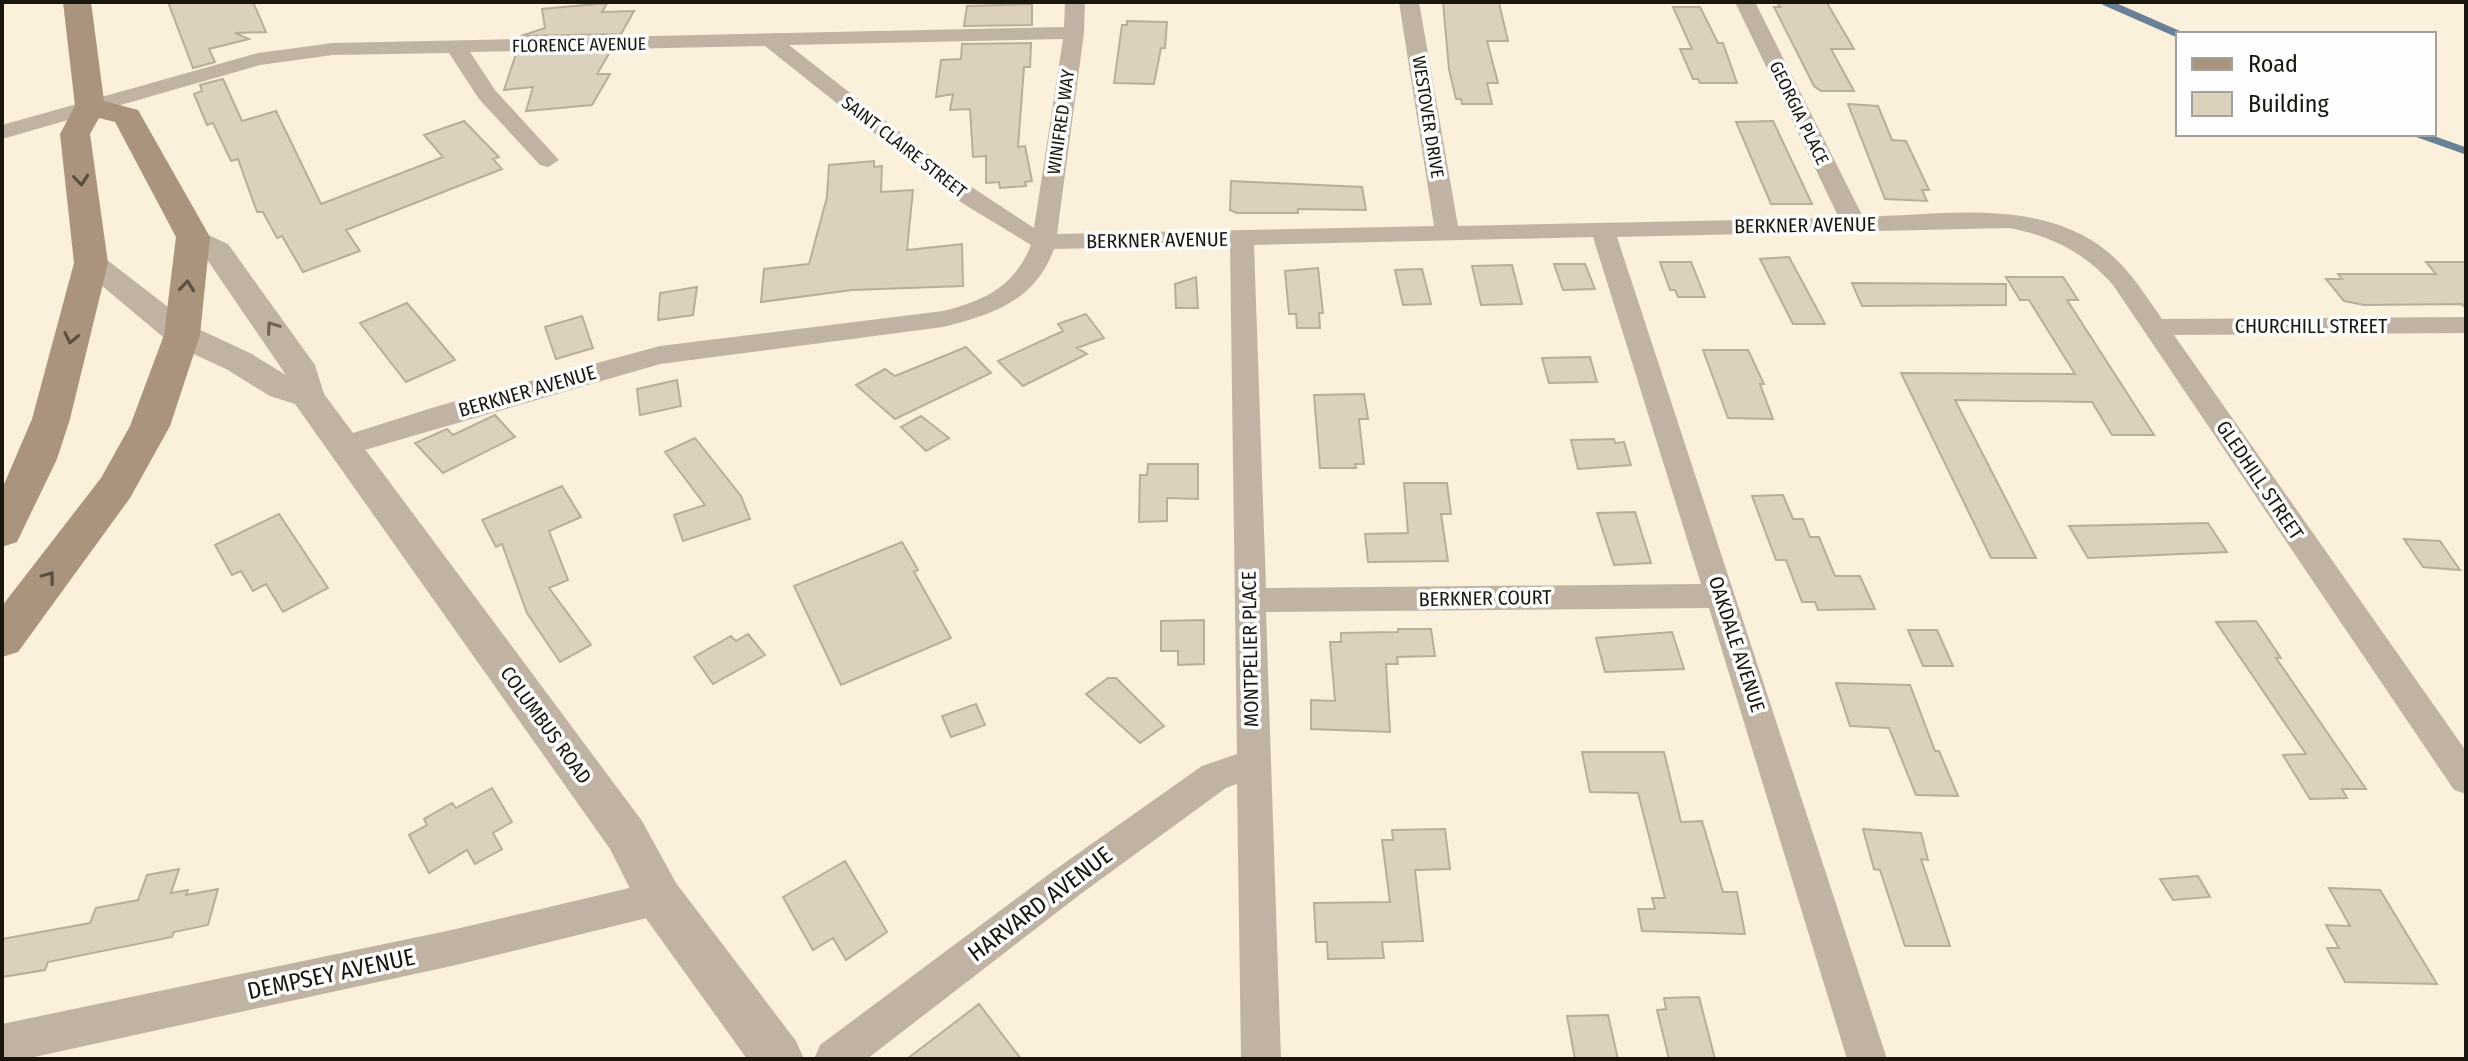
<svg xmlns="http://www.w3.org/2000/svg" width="2468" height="1061" font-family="'Fira Sans Condensed',sans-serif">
<rect width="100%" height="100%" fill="#faf0db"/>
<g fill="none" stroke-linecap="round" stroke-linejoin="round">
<!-- stream -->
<path stroke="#6a8096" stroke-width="7" d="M2105 2 2178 34
M2418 134 2466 151"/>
</g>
<!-- building -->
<path fill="#dbd1bd" stroke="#b8af9b" stroke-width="2" d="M168 2H253L266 32 235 33 249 39 209 49 215 62 193 68Z
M1443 2 1499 3 1508 41H1487L1498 83H1487L1492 104H1462L1461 99H1456L1449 69Z
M1777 2 1827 3 1854 49H1831L1854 91H1821L1814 86 1774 7H1780Z
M607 3 602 12 634 11 621 34 521 36 545 28 542 9Z
M1032 4V25L964 26 967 6Z
M1673 7H1700L1718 43H1723L1737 83H1700L1698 79H1693L1680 49H1692Z
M1127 21 1167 22 1165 48H1161L1154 84 1114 83 1122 25H1127Z
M1031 43 1030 67H1024L1018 147 1025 146 1032 181 1025 182 1026 186 1000 188 999 182 986 183V156L973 157 970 109 950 110 953 94 936 97 941 60 961 59 962 44Z
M610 52 597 74H610L592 105 526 111 533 87 504 90 516 54Z
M223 79 242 121 276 111 321 204 443 157 424 135 464 121 499 157 493 159 502 169 346 230 360 251 303 272 282 236 277 238 263 212H257L238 159 231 161 213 123 207 125 194 94 202 91 200 85Z
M1848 104 1878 106 1892 140 1906 141 1929 190H1922L1927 201 1885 199Z
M1773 121 1812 204H1771L1736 122Z
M874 161V167L882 166 881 192 913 190 907 250 962 244 963 286 852 290 761 302 764 269 809 264 827 197 829 165Z
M1231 181 1362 187 1366 210 1298 209V213H1237L1230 210Z
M1789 257 1825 324H1793L1760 259Z
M1660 262H1691L1705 297H1678L1675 290H1670Z
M2426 262H2466V309L2462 304 2364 305 2344 301 2326 279H2342L2338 274H2436Z
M1554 264H1585L1595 289 1563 290Z
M1512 265 1522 304 1481 305 1472 266Z
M1318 268 1323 313H1319L1320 328H1297L1296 314H1289L1285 271Z
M1422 269 1431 304 1403 305 1395 270Z
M1196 277 1198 308H1176L1175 284Z
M2006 277H2063L2078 300H2067L2154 435H2112L2092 402 1955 400 2036 558H1991L1901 373 2075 374 2029 300H2020Z
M1852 283 2006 284V305L1862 306Z
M697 287 693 315 658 320 660 293Z
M407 303 455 360 406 382 360 323Z
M1086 314 1104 338 1077 348 1087 354 1023 386 998 361 1063 331 1058 324Z
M582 316 593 348 556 359 545 327Z
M966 347 991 373 895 419 856 385 885 369 895 376Z
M1703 350H1748L1764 384H1760L1773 419 1728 418Z
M1590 357 1597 382 1549 383 1542 358Z
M677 380 681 406 640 415 637 389Z
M1364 394 1368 419H1359L1364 464H1355L1356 468H1320L1314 395Z
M495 415 515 437 443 473 415 443 447 429 453 435Z
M921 416 949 438 926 451 901 427Z
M695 438 741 496 750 519 683 541 674 515 705 505 665 452Z
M1614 439 1615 443 1624 442 1631 465 1578 469 1571 440Z
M1148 464H1198V499L1167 498V521L1139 522 1140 475H1147Z
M1404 483H1447L1451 514H1441L1448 561 1368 562 1365 534 1408 533Z
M562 486 581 517 549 531 568 580 549 588 591 645 560 662 527 613 502 544 496 547 482 520Z
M1783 495 1793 519H1803L1810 537H1819L1835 576H1860L1875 609 1818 610 1815 602H1802L1786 560H1776L1752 496Z
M1635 512 1651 563 1614 565 1597 513Z
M279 514 328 588 283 612 266 584 253 591 241 571 232 575 215 545Z
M2208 523 2227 552 2088 558 2069 526Z
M2404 539 2440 541 2460 570 2423 567Z
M902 542 918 570 914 572 951 638 841 685 794 586Z
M1204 620V664L1178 665V651H1161V621Z
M2256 621 2281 658H2276L2366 789H2342L2347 798 2310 799 2283 755 2306 754 2216 622Z
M1398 629H1431L1435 656 1397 657 1398 664H1386L1390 732 1311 729V700L1335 701 1330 642H1341V633L1398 632Z
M1908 630H1937L1953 666H1923Z
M1672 632 1684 669 1605 672 1596 638Z
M748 634 765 655 713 684 694 657 731 636 736 641Z
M1108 678H1116L1164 726 1140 743 1086 694Z
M1836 683 1910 685 1935 751H1939L1958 796 1916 795 1889 728 1850 726Z
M976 704 985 725 951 737 942 716Z
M1582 752H1664L1681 822 1702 821 1723 892H1737L1745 934 1642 931 1638 909H1655L1652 898H1665L1638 793 1590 792Z
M492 788 512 822 493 833 502 849 475 864 467 850 429 873 409 835 427 825 424 819 452 803 456 808Z
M1445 829 1450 869 1415 870 1423 941 1382 942 1384 958 1328 959 1327 942H1316L1314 903 1390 902 1382 840H1393L1392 830Z
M1863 829 1921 833 1928 860 1921 859 1950 946H1905L1880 870 1874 869Z
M845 861 887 932 846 960 833 938 813 950 783 897Z
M179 869 171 893 188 890 186 895 218 889 208 925 174 932 172 937 48 962 45 970 2 977V939L90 923 96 908 138 900 147 875Z
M2198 876 2210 897 2173 900 2160 879Z
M2329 888 2380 890 2437 984 2345 982 2327 948H2339L2326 925 2350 926Z
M1699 997 1715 1059H1669L1657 1010 1666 1009 1664 998Z
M979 1004 1021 1059H907Z
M1608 1015 1618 1059H1575L1567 1016Z"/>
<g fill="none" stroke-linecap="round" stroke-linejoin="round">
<!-- minor -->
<path fill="#c1b3a3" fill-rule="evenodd" d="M1065 2H1085L1084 33 1057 234 1434 226 1399 2H1419L1458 226 1839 218 1735 2H1755L1863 217C1942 215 2042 197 2108 252 2130 270 2145 295 2162 319L2466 317V333L2174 335 2466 751V794L2454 790 2113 285C2084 252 2052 236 2009 228L1617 237 1887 1059H1847L1709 608 1266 612 1281 1059H1241L1237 784 1226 788 1082 893 867 1059H814L820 1045 1056 869 1202 766 1237 754 1230 245 1054 249C1035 301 992 315 943 327L660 364 344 456 334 453 330 446 334 439 438 406 660 346 943 311C984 301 1015 286 1031 245L962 203 765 46 470 52 495 90 559 160 548 167 540 165 479 99 449 53 333 55 260 65 2 139V125L258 53 333 43 1064 27ZM1063 39 1034 228 961 180 789 45ZM1593 237 1701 584 1266 588 1254 245Z
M659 881 672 886 678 898 672 910 659 915 456 965 25 1059H2V1024L456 929Z"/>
<!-- tertiary -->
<path fill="#c1b3a3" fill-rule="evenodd" d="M193 228 228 244 315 365 324 394 642 821 676 883 796 1041 804 1059H747L642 913 610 849 295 404 270 396 226 369 170 343 75 263 80 256 91 253 102 256 194 327 250 353 286 375 206 258 178 237 182 231Z"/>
<!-- secondary -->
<path fill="#aa947d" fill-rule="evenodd" d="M63 2H91L104 101 138 110 210 237 200 335 170 426 130 498 18 652 2 657V606L101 478 130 426 164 335 176 237 115 122 99 118 90 134 108 263 70 419 57 459 17 542 2 547V489L32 419 74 263 60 134 75 106Z"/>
</g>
<!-- one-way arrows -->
<defs><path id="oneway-chevron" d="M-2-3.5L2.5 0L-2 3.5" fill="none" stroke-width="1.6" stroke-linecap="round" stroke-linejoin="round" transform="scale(2)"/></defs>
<g stroke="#5a4f40">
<use href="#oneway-chevron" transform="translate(81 180) rotate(84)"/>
<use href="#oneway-chevron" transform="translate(187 286) rotate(-84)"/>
<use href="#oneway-chevron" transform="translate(71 338) rotate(102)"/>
<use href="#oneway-chevron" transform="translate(49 577) rotate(-53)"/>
</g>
<use stroke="#6d6458" href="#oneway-chevron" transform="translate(272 327) rotate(-125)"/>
<g text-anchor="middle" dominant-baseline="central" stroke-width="7" stroke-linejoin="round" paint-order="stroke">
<!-- far-street labels -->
<g font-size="18" fill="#19160e" stroke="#fefefe">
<text transform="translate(579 45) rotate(-1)">FLORENCE AVENUE</text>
<text transform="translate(1799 113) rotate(64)">GEORGIA PLACE</text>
<text transform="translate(1428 117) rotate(81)">WESTOVER DRIVE</text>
<text transform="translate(1061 122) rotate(-82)">WINIFRED WAY</text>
<text transform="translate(904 147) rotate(38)">SAINT CLAIRE STREET</text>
</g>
<!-- street labels -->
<g font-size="20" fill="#19160e" stroke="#fefefe">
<text transform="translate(1805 225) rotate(-1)">BERKNER AVENUE</text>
<text transform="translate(1157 240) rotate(-1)">BERKNER AVENUE</text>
<text x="2311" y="326">CHURCHILL STREET</text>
<text transform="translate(527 391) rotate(-16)">BERKNER AVENUE</text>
<text transform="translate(2260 480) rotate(56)">GLEDHILL STREET</text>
<text transform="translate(1485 598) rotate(-1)">BERKNER COURT</text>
<text transform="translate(1737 644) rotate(72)">OAKDALE AVENUE</text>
<text transform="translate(1250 649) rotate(-91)">MONTPELIER PLACE</text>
<text transform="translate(546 725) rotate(54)">COLUMBUS ROAD</text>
</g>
<!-- near-street labels -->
<g font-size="24" fill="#19160e" stroke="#fefefe">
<text transform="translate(1040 904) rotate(-37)">HARVARD AVENUE</text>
<text transform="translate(331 974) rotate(-12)">DEMPSEY AVENUE</text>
</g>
</g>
<!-- border -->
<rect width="2468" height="1061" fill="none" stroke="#19160e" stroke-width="8"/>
<!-- legend -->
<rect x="2176" y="32" width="260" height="104" fill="#fefefe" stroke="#a2a19e" stroke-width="2"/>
<rect x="2192" y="58" width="40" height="12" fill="#aa947d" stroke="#a2a19e" stroke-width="2"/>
<text x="2248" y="72" font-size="24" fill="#19160e">Road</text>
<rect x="2192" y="92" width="40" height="24" fill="#dbd1bd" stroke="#a2a19e" stroke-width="2"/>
<text x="2248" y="112" font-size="24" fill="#19160e">Building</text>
</svg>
